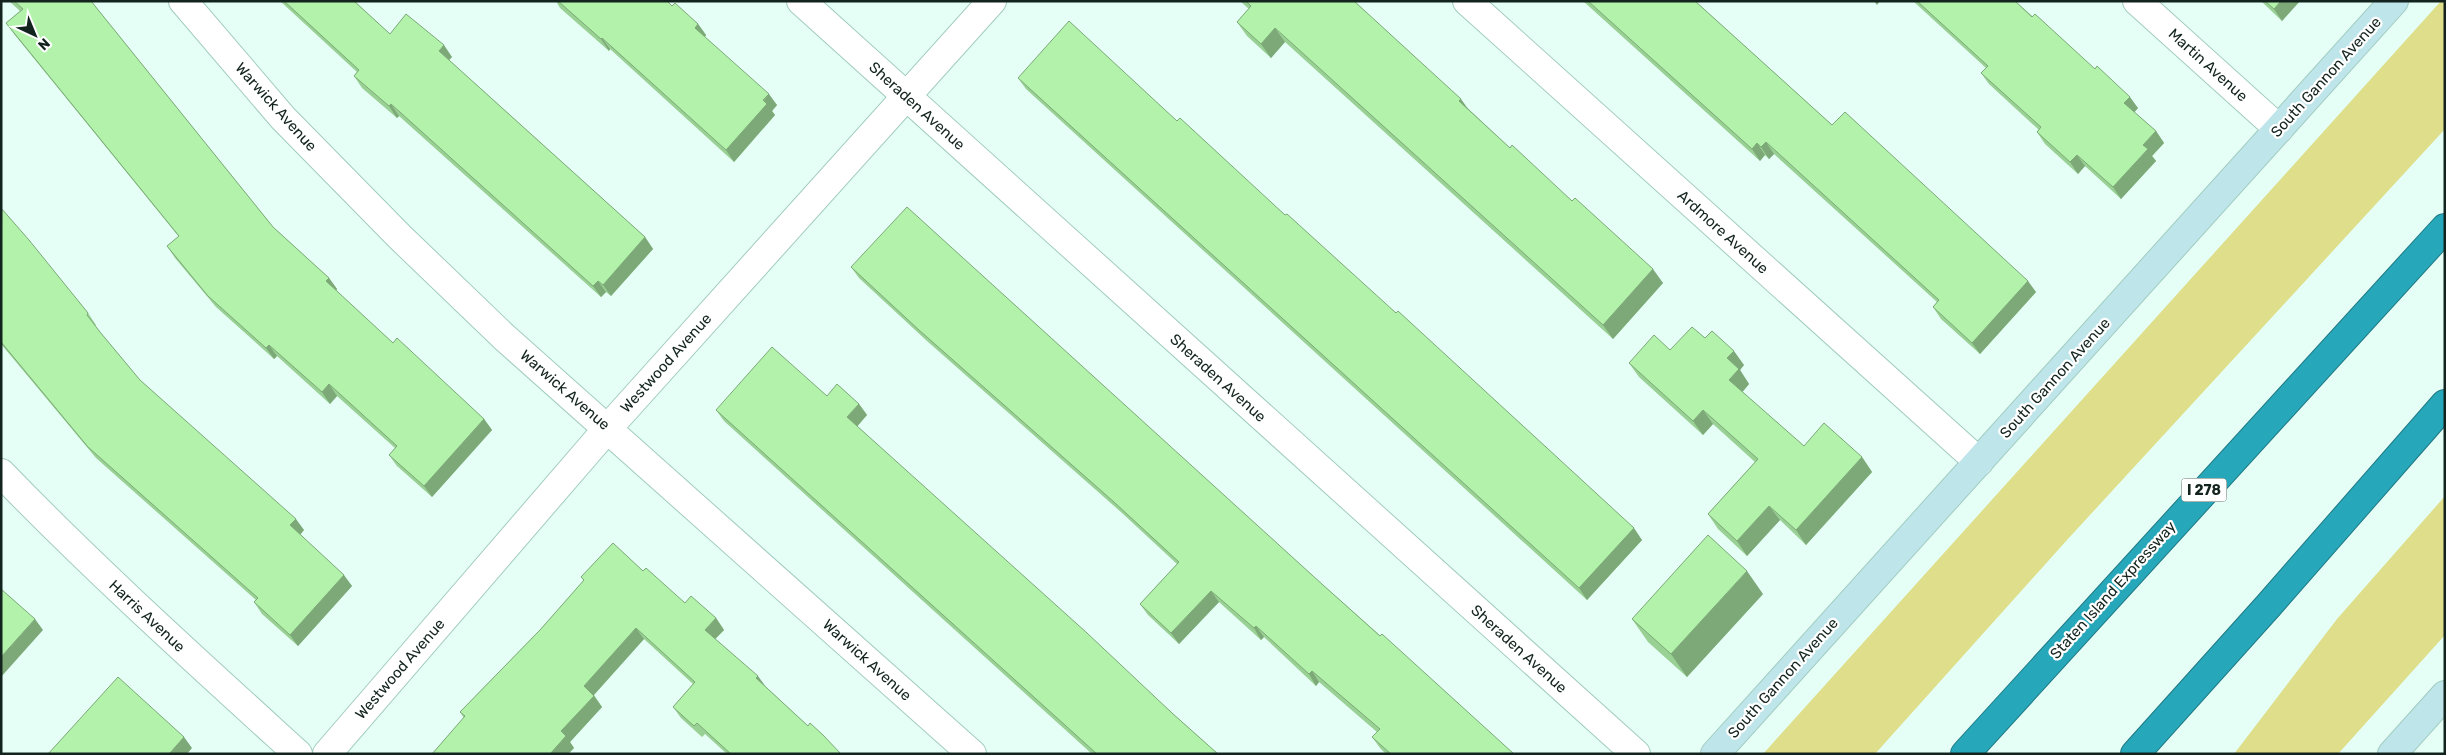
<svg xmlns="http://www.w3.org/2000/svg" width="2446" height="755" font-family="Rubik,sans-serif">
<rect width="100%" height="100%" fill="#e5fff7"/>
<!-- green -->
<path fill="#dfde8a" d="M2441 1H2445V129L2067 540 1875 754H1763Z
M2445 496V635L2338 754H2234L2337 619Z"/>
<g fill="none" stroke-linecap="round" stroke-linejoin="round">
<defs>
<path id="street" d="M183 1 283 118 400 237 504 337 972 754
M801 1 1636 754
M1467 1 1979 462
M2137 1 2279 129
M1 473C96 571 197 662 298 754
M327 754 608 428 992 1"/>
<path id="secondary" d="M1715 754 2394 1
M2392 754 2445 695"/>
<path id="highway" d="M1965 754 2445 228
M2135 754 2269 605 2445 404"/>
</defs>
<!-- street casing -->
<use href="#street" stroke="#a2ccc0" stroke-width="30"/>
<!-- secondary casing -->
<use href="#secondary" stroke="#a2ccc0" stroke-width="30"/>
<!-- highway casing -->
<use href="#highway" stroke="#207984" stroke-width="30"/>
<!-- street -->
<use href="#street" stroke="#fff" stroke-width="28"/>
<!-- secondary -->
<use href="#secondary" stroke="#bee5ea" stroke-width="28"/>
<!-- highway -->
<use href="#highway" stroke="#27a7ba" stroke-width="28"/>
</g>
<!-- wall -->
<path fill="#99d093" d="M9 1H91L273 227 329 278 337 289 336 291 393 343 484 419 492 430 432 497 397 466 389 455 395 448 337 396 330 404 277 356 274 359 216 307 175 258 167 246 179 237 14 34 6 23 20 11Z
M280 1H354L390 34 452 57 449 60 645 237 653 249 611 296 606 292 601 297 399 116 397 118 362 88 354 76 357 72Z
M556 1H667L672 6 698 24 706 35 705 37 777 105 772 111 775 115 734 162 610 49 609 51 560 8Z
M1240 1H1354L1510 148 1572 201 1663 283 1613 339 1285 42 1271 58 1247 36 1237 22 1249 9Z
M1583 1H1695L1832 125 2036 292 1980 354 1941 319 1933 307 1937 302 1774 154 1769 159 1765 155 1760 161Z
M1913 1H2015L2138 108 2134 112 2156 131 2164 143 2152 156 2156 161 2121 199 2085 166 2078 174 2045 144 2037 132 2039 130 1989 84 1981 73 1986 68Z
M2261 1H2300L2282 21Z
M1018 78 1177 121 1285 215 1642 540 1587 600 1026 89Z
M1 208 88 313 96 325 95 326 140 380 304 530 300 535 352 586 298 646 262 614 254 602 256 600 96 458 1 344Z
M851 267 1323 585 1514 754H1386L1380 748 1372 737 1377 732 1319 682 1316 686 1264 637 1261 640 1219 602 1179 644 1148 615 1140 604 1177 564 1122 513 927 341 859 278Z
M1670 350 1744 365 1740 370 1749 384 1742 392 1804 446 1862 457 1872 472 1806 545 1780 520 1747 556 1718 529 1708 514 1755 462 1713 424 1703 435 1639 377 1629 363Z
M827 396 859 404 867 415 857 426 1172 713 1218 754H1092L724 421 716 410Z
M643 571 685 603 716 618 724 630 715 639 766 687 808 726 841 754H727L705 734 702 737 681 718 673 707 693 684 644 639 594 695 602 707 570 742 574 748 568 754H432L464 718 460 712 540 630 584 581 581 577Z
M1763 594 1687 677 1648 642 1632 619Z"/>
<!-- shaded-wall -->
<path fill="#7da978" d="M1874 1H1880L1877 5Z
M2281 1H2300L2282 21 2274 9Z
M698 24 706 35 703 39 695 28Z
M1275 28 1285 42 1271 58 1261 44Z
M602 38 610 49 609 51 601 39Z
M444 45 452 57 447 62 439 51Z
M769 94 777 105 772 111 775 115 734 162 726 150Z
M2130 97 2138 108 2132 115 2124 103Z
M1461 99 1471 113 1459 101Z
M391 104 399 116 397 118 389 106Z
M2156 131 2164 143 2152 156 2156 161 2121 199 2113 187 2143 145Z
M1766 142 1774 154 1769 159 1761 147Z
M1757 143 1765 155 1760 161 1752 149Z
M2077 155 2085 166 2078 174 2070 162Z
M645 237 653 249 611 296 603 285Z
M1653 269 1663 283 1613 339 1603 325Z
M329 278 337 289 334 293 326 281Z
M598 281 606 292 601 297 593 286Z
M2028 281 2036 292 1980 354 1972 343Z
M269 345 277 356 274 359 266 348Z
M1734 351 1744 365 1740 370 1749 384 1740 395 1729 380 1727 358Z
M329 384 337 396 330 404 322 392Z
M859 404 867 415 855 429 847 417Z
M1703 410 1713 424 1703 435 1693 421Z
M484 419 492 430 432 497 424 486Z
M1862 457 1872 472 1806 545 1796 530Z
M1769 506 1780 520 1747 556 1737 541Z
M296 519 304 530 298 537 290 525Z
M1634 528 1642 540 1587 600 1579 588Z
M1747 571 1763 594 1687 677 1671 654Z
M344 575 352 586 298 646 290 635Z
M1211 591 1219 602 1179 644 1171 633Z
M716 618 724 630 713 641 705 630Z
M35 619 43 630 1 677V657Z
M1256 626 1264 637 1261 640 1254 628Z
M636 628 644 639 592 697 584 686Z
M1312 671 1319 682 1316 686 1309 674Z
M758 676 766 687 756 678Z
M594 696 602 707 570 742 574 748 568 754H550L561 731Z
M184 737 192 748 187 754H169Z"/>
<!-- building -->
<path fill="#b2f2ab" stroke="#7da978" d="M14 1H91L273 227 329 278 326 281 393 343 397 338 484 419 424 486 389 455 397 446 329 384 322 392 269 345 266 348 208 296 167 246 179 236 6 23 23 9Z
M284 1H354L390 34 406 14 444 45 439 51 645 237 603 285 598 281 593 286 391 104 389 106 354 76 359 70Z
M558 1H667L672 6 675 3 698 24 695 28 769 94 763 100 767 104 726 150 602 38 601 39Z
M1246 1H1354L1461 99 1459 101 1510 148 1512 145 1572 201 1575 198 1653 269 1603 325 1275 28 1261 44 1237 22 1251 6Z
M1588 1H1695L1832 125 1845 112 2028 281 1972 343 1933 307 1939 300 1766 142 1761 147 1757 143 1752 149Z
M1917 1H2015L2032 17 2035 14 2095 69 2097 66 2130 97 2124 103 2156 131 2143 145 2148 149 2113 187 2077 155 2070 162 2037 132 2041 127 1981 73 1988 66Z
M2265 1H2281L2274 9Z
M1069 21 1177 121 1180 118 1285 215 1287 214 1396 313 1398 311 1634 528 1579 588 1018 78Z
M907 207 1323 585 1380 636 1382 634 1514 754H1391L1372 737 1380 729 1312 671 1309 674 1256 626 1254 628 1211 591 1171 633 1140 604 1179 562 1114 502 919 330 851 267Z
M1 208 29 240 88 313 87 315 100 332 140 380 296 519 290 525 344 575 290 635 254 602 258 598 88 447 1 342Z
M1692 327 1705 338 1712 331 1734 351 1727 358 1739 369 1729 380 1804 446 1824 423 1862 457 1796 530 1769 506 1737 541 1708 514 1758 459 1703 410 1693 421 1629 363 1654 335 1670 350Z
M772 347 827 396 837 384 859 404 847 417 1087 633 1172 713 1218 754H1097L716 410Z
M1708 535 1747 571 1671 654 1632 619Z
M613 543 643 571 646 568 685 603 691 596 716 618 705 630 758 676 756 678 808 726 810 723 823 735 841 754H731L697 723 694 726 673 707 695 682 636 628 584 686 594 696 561 731 566 736 550 754H432L465 716 460 712 540 630 584 580 581 577Z
M1 589 35 619 1 657Z
M118 677 184 737 169 754H48Z"/>
<g text-anchor="middle" dominant-baseline="central" stroke-width="4.5" stroke-linejoin="round" paint-order="stroke">
<!-- shield labels -->
<rect fill="#fff" stroke="#5a6662" stroke-width="1" x="2181.5" y="478.5" width="45" height="23" rx="4"/>
<g font-size="14" font-weight="bold" fill="#13241f">
<text x="2204" y="490">I 278</text>
</g>
<!-- street labels -->
<g font-size="15" fill="#13241f" stroke="#fff">
<text transform="translate(2208 65) rotate(42)">Martin Avenue</text>
<text transform="translate(2326 77) rotate(-48)">South Gannon Avenue</text>
<text transform="translate(917 106) rotate(42)">Sheraden Avenue</text>
<text transform="translate(276 107) rotate(48)">Warwick Avenue</text>
<text transform="translate(1723 232) rotate(42)">Ardmore Avenue</text>
<text transform="translate(666 363) rotate(-48)">Westwood Avenue</text>
<text transform="translate(1218 378) rotate(42)">Sheraden Avenue</text>
<text transform="translate(2055 378) rotate(-48)">South Gannon Avenue</text>
<text transform="translate(565 390) rotate(41)">Warwick Avenue</text>
<text transform="translate(2113 590) rotate(-48)">Staten Island Expressway</text>
<text transform="translate(147 616) rotate(43)">Harris Avenue</text>
<text transform="translate(1519 649) rotate(42)">Sheraden Avenue</text>
<text transform="translate(867 660) rotate(42)">Warwick Avenue</text>
<text transform="translate(400 669) rotate(-49)">Westwood Avenue</text>
<text transform="translate(1783 678) rotate(-48)">South Gannon Avenue</text>
</g>
</g>
<!-- border -->
<rect width="2446" height="755" fill="none" stroke="#13241f" stroke-width="5"/>
<!-- north arrow -->
<g transform="translate(35 35) rotate(136)" stroke="#ffffff" stroke-width="4" paint-order="stroke">
<path d="M0-4L9 19L0 12L-9 19Z" fill="#13241f"/>
<text y="-8" font-size="14" font-weight="bold" text-anchor="middle" fill="#13241f">N</text>
</g>
</svg>
